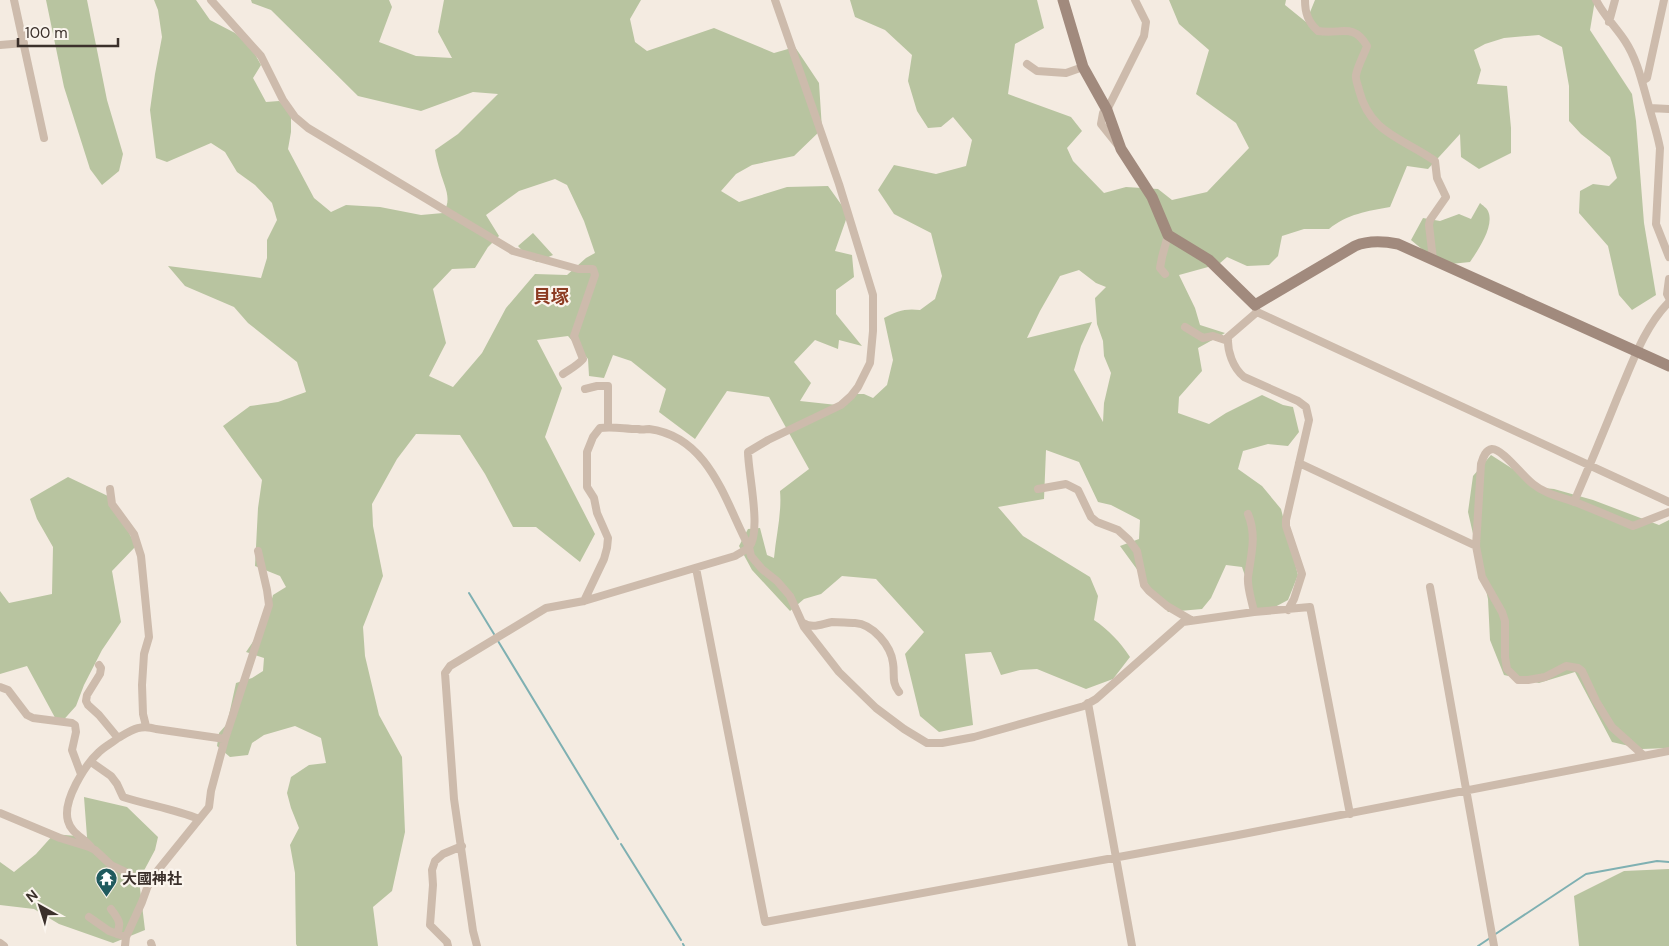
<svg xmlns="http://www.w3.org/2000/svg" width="1669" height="946" font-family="'DM Sans','Noto Sans JP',sans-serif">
<rect width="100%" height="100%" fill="#f4ebe1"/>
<!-- green -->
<path fill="#b8c4a0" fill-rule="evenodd" d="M46 0H87L107 100 123 154 119 171 102 185 90 169 64 87Z
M154 0H196L210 20 235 33 251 47 261 65 253 78 266 102 279 101 291 113V132L288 149 314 198 331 212 346 205 380 207 421 215 443 213C453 199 444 186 440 171 438 164 436 157 435 150L458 134 498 94 473 92 421 111 358 96 271 10 252 3 251 0H389L392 7 379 42 416 56 452 58 438 32 444 0H641L630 19 635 42 647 51 714 28 774 53 795 47 819 83 822 129 794 156 752 165 736 174 721 191 739 202 787 187 828 186 848 214 835 251 852 255 854 277 836 290V314L862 346 839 340 838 349 815 340 794 362 811 383 800 401 837 405 849 394H864L873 398 887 385 893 360 884 318C896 311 906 308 920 310L935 299 942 276 931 233 894 214 878 190 894 165 936 174 966 166 972 140 953 117 941 127 928 128 917 111 908 81 912 55 885 30 855 17 850 0H1037L1044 28 1015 44 1008 94 1071 117 1082 131 1067 148 1073 161 1104 193 1126 187 1158 189 1172 200 1207 192 1249 148 1236 123 1196 94 1209 50 1179 24 1169 0H1286L1285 5 1306 22 1315 0H1595L1590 30 1632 94 1636 121 1644 223 1656 295 1632 310 1619 295 1608 246 1579 213 1580 191 1593 184 1609 186 1617 178 1610 157 1581 134 1569 121V86L1562 47 1539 35 1504 38 1485 44 1474 50 1481 70 1477 84 1507 86 1511 128V153L1479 169 1461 157 1460 134 1428 169 1407 166 1390 207C1368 211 1347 214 1329 229H1304L1282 236 1278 256 1269 265 1247 266 1227 257 1219 264 1179 275 1195 308 1200 325 1225 333 1198 348 1202 371 1179 397 1178 413 1209 424 1226 413 1262 395 1283 405 1293 407 1299 432 1288 446 1268 444 1243 451 1238 469 1262 486 1281 509 1298 575 1288 600 1273 608H1256L1242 567 1226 565 1211 598 1202 609 1168 612 1120 546 1139 539 1140 520 1111 505 1098 502 1079 462 1046 450 1044 499 998 507 1023 536 1090 577 1098 596 1094 620C1109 630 1120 642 1130 657L1113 679 1086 689 1037 669 1020 670 1001 675 991 652 965 654 973 725 939 732 920 716 905 654 924 632 876 579 842 576 821 594 804 599 790 611 752 570 739 546 748 529 760 528 767 555 774 558C776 536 782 513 780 491L809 469 769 397 727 391 695 439 659 412 666 389 631 361 613 355 604 378 589 376 588 359 568 336 537 340 562 388 545 437 595 534 580 562 536 527H513L485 474 460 435 416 434 397 459 372 504 373 526 383 576 363 627 365 656 379 715 402 757 405 832 392 891 373 907 378 946H297L296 944 295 873 290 845 299 828 291 808 287 793 291 777 309 765 326 763 321 738 295 726 264 735 252 743 248 755 230 757 217 746 219 733 227 724 236 683 252 678 263 671 264 658 246 652 265 624 273 595 286 587 280 576 255 566 258 508 262 480 223 426 250 406 278 402 306 392 297 362 248 323 234 307 185 286 168 266 261 278 267 258V240L277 220 272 203 255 185 237 172 225 152 211 143 167 162 156 158 150 110 155 74 162 37 158 10ZM555 179 567 185 584 221 595 253 586 258 567 275 535 274 506 308 482 353 453 387 429 376 446 343 433 289 452 269 475 268 488 247 499 236 486 215 519 191ZM1079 270 1096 283 1106 287 1095 298 1097 324 1103 341 1104 356 1111 373 1104 403 1103 422 1074 370 1081 346 1092 322 1027 338 1040 311 1060 276Z
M1480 203C1482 205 1487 208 1488 211 1495 226 1478 250 1470 262L1441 265 1411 240 1423 218 1440 221 1459 214 1471 219Z
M533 233 553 255 537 262 530 259 518 246Z
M1491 455 1516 471 1534 487 1554 489 1593 500 1659 525 1669 520V748L1642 749 1612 742 1575 672 1539 683 1504 675 1490 640 1488 599 1468 512 1473 476Z
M68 477 110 497 136 546 112 571 121 622 102 650 84 685 76 706 59 725 27 666 0 674V591L9 603 52 594 53 547 37 519 30 499Z
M84 797 127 807 158 837 155 850 139 880 145 930 113 943 59 924 34 909 0 905V862L14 872 36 854 54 834 87 837Z
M1669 869V946H1579L1574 896 1624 871Z"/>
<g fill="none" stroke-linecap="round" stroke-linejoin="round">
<!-- stream -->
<path stroke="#7fb0b2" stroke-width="2" d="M469 593 494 634
M498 641 618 839
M621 844 681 940
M1494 935 1586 874 1657 861 1669 862
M683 944 684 946
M1478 946 1490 938"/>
<!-- street -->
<path stroke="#cdbbac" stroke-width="8" d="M14 0 44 138
M211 0 261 56 283 100 295 117 308 128 513 251 578 269H593L595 275 574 336 583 359C577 366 570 369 563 374
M1305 0C1305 13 1308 22 1318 31 1341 35 1353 22 1367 46 1364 55 1358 65 1356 75 1355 79 1358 85 1359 90 1370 134 1403 138 1435 161L1437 178 1446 197 1430 220 1429 225 1433 259
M1596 0C1604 16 1616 27 1625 41 1637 59 1642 82 1648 103 1652 118 1657 132 1660 148L1656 224 1669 257
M1609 22 1615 0
M0 45 24 43
M1027 64 1037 71 1066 73 1083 67
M1642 81 1647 78 1664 0
M1650 108 1669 109
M1117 144 1101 124 1103 113 1107 110 1144 36 1146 22 1135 0
M1165 274 1160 268 1162 257 1168 235
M1669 279 1667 294 1669 298
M1256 309 1257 312 1228 337C1227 351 1233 368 1244 377L1298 401 1306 407 1309 420 1286 520V526L1302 574 1294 599 1288 610
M1257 312 1669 502
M1185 327 1203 338 1213 336 1228 341
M585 389 597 386H608V427
M1299 463 1476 546
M110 489 112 504 134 534 141 556 149 637 144 654 142 685 143 714 146 726
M1038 489 1066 484 1078 490 1091 517 1097 522 1118 530 1129 540 1137 551 1144 585 1149 591 1167 606 1191 620
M1574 502C1589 467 1604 431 1618 396 1632 364 1644 327 1669 302
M1248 514C1257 536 1251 554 1248 577 1247 588 1252 601 1254 612
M696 568 765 922 1233 836 1669 751
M1430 587 1494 946
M584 601 604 559 607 548 608 538 597 513 594 498 587 487V452L593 437 600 428C613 426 625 429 638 429 642 430 646 429 649 429 710 437 725 502 749 547L751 556 762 569 777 581 790 596 804 627 839 672 876 708 904 729 927 743H942L974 737 1084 706 1096 699 1183 622 1254 612 1310 607 1350 814
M803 623C813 629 821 624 832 622 840 622 848 623 855 623 873 624 891 646 893 663 895 674 891 682 899 692
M99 665 101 668 100 674 87 695 86 701 88 705 99 715 118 738C132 730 140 724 156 729L225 739
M0 687 8 690 27 715 33 718 72 723 75 725 76 732 72 750 81 774
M1088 703 1132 946
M1643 755 1612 727 1596 701 1582 671 1578 668 1566 666 1545 677 1528 680H1518L1507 669 1505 657V621L1502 612 1482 577 1476 546 1481 464C1483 458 1485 450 1492 449 1503 449 1523 477 1533 484 1545 494 1561 497 1575 502 1595 510 1614 518 1633 526L1669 512
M91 762 111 776 117 784 123 797C148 805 174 809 199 819
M0 813 60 838 89 847 95 850 111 865 128 873 148 886
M91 847C84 838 71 833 68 821 62 801 85 765 99 752 104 747 112 743 118 738
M111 909C118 919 122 922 117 934
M89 917 109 931 126 937
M0 943 4 946
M151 943 152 946
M125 946 126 937 142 902 150 880 209 807 211 791 225 739 269 605 267 590 258 551
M448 946 447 942 430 925 433 885 432 870 435 861 443 854 462 846
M477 946 473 931 454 799 445 673 450 666 546 608 584 601 735 556C739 553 745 551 749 547 762 531 748 473 748 452L768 440 841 405 851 396 858 387 870 363 873 331V295L839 184 775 0"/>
<!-- secondary -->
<path stroke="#a18a7d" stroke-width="11" d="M1063 0 1083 67 1107 110 1121 149 1152 197 1168 235 1209 260 1255 305 1355 246C1369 240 1383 241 1398 244L1669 366"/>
</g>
<!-- icons -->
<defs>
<symbol id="temple-pin" viewBox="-11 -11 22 30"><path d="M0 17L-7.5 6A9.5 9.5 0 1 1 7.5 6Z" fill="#1f5a5e" stroke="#fbf5ee"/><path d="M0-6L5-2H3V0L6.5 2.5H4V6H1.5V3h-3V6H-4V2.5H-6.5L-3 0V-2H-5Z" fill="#fff"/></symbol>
</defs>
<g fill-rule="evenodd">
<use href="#temple-pin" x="94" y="866" width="25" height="34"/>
</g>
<g text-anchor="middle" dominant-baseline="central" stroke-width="4.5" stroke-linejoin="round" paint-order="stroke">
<!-- poi labels -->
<g font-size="15" font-weight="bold" fill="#3b302b" stroke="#fbf5ee" text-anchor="start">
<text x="122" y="879">大國神社</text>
</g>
<!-- quarter labels -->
<g font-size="18" font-weight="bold" fill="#8c3b22" stroke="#fbf5ee">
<text x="551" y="297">貝塚</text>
</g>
</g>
<!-- north arrow -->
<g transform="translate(40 906) rotate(321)" stroke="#fbf5ee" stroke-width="4" paint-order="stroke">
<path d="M0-4L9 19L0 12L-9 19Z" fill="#3b302b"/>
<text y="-8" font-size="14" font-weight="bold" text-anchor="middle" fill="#3b302b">N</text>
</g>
<!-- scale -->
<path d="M18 38v8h100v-8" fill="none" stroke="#3b302b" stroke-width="2.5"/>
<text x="25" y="38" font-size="15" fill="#3b302b" stroke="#fbf5ee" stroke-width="4" paint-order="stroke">100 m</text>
</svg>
